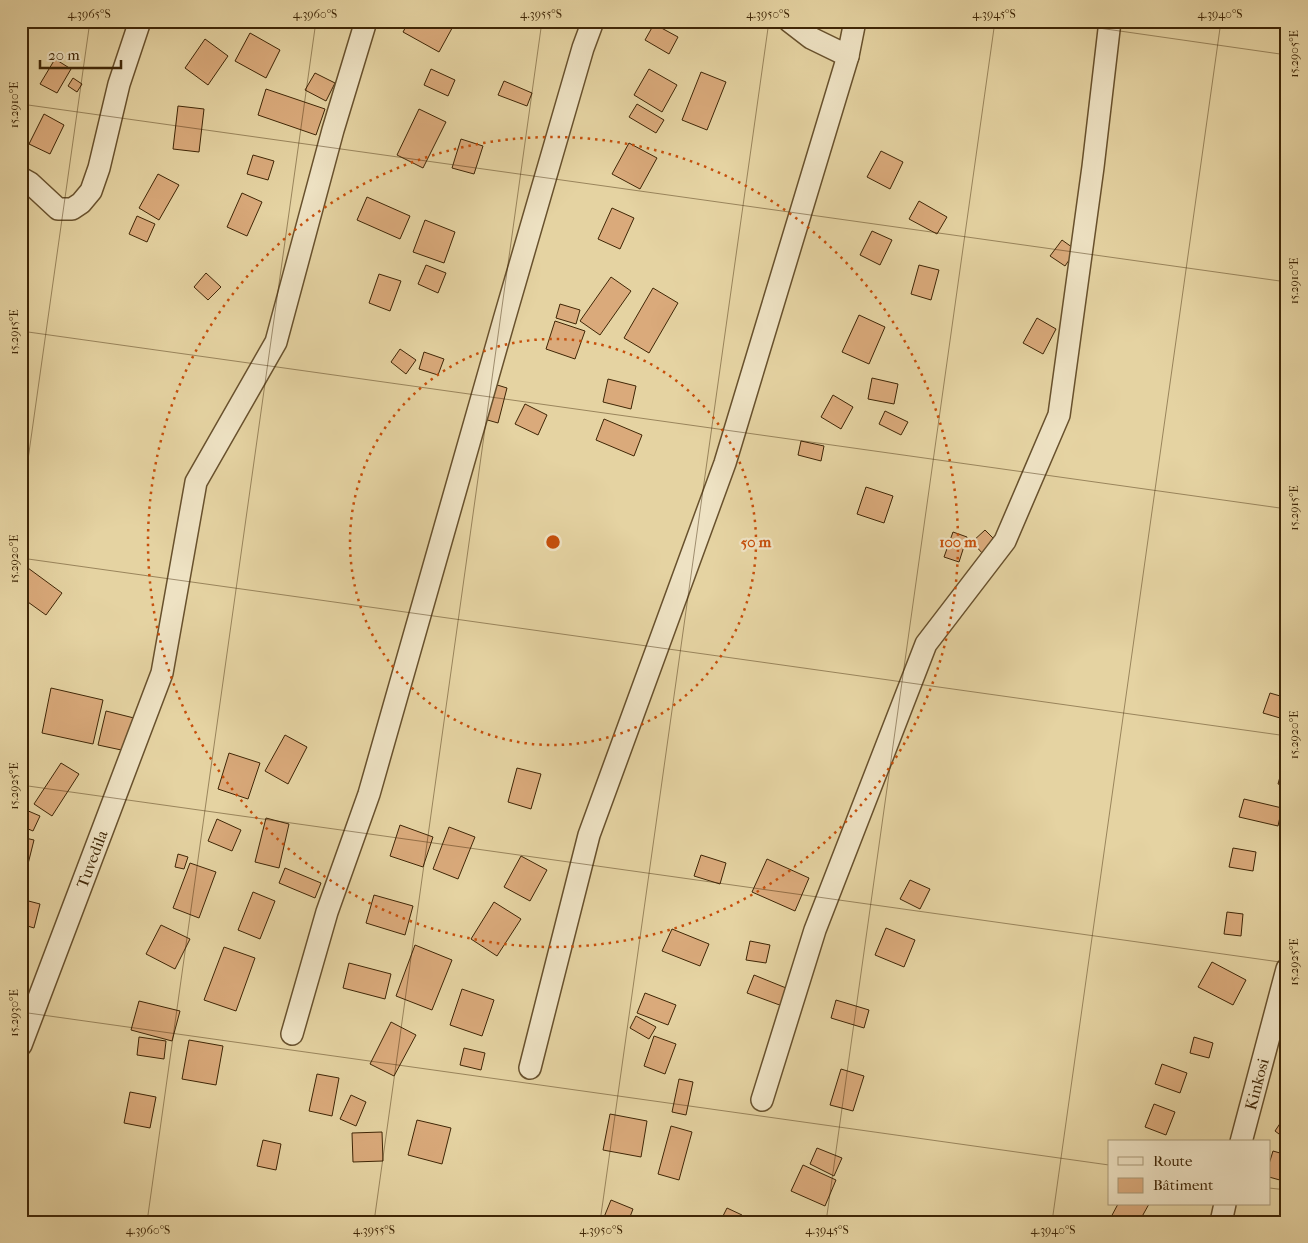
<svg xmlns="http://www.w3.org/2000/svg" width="1308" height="1243" font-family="'IM FELL French Canon',serif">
<rect width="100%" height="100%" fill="#e5d3a2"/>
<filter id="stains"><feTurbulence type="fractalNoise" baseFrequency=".004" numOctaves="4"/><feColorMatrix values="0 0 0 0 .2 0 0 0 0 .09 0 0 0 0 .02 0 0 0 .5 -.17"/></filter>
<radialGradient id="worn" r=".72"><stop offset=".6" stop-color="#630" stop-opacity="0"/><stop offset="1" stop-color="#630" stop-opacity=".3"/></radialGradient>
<!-- building -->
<path fill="#daaa7b" stroke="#3f2606" d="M409 21H456L439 52 403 32Z
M654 24 678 37 669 54 645 40Z
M250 33 280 50 266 78 235 61Z
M205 39 228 56 208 85 185 68Z
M55 59 71 69 57 93 40 84Z
M431 69 455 80 448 96 424 85Z
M649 69 677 85 662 112 634 95Z
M701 72 726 82 707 130 682 120Z
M315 73 335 83 326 101 305 90Z
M73 78 82 84 77 92 68 86Z
M504 81 532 93 527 106 498 95Z
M266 89 325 109 316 135 258 115Z
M637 104 664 120 656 133 629 117Z
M178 106 204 109 199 152 173 149Z
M419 109 446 122 423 168 397 155Z
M44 114 64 125 50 154 29 144Z
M461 139 483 146 474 174 452 168Z
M629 143 657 158 640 189 612 174Z
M881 151 903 162 890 189 867 177Z
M253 155 274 161 268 180 247 174Z
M158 174 179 185 159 220 139 208Z
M242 193 262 202 247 236 227 227Z
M367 197 410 216 400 239 357 220Z
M919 201 947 217 937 234 909 219Z
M612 208 634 218 620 249 598 239Z
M137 216 155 224 147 242 129 234Z
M425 220 455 232 444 263 413 252Z
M872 231 892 240 880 265 860 255Z
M1062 240 1076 250 1065 266 1050 256Z
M426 265 446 273 438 293 418 284Z
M919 265 939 270 931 300 911 294Z
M206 273 221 287 208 300 194 287Z
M379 274 401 281 390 311 369 303Z
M611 277 631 291 600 335 580 321Z
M653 288 678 303 649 353 624 338Z
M560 304 580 310 576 324 556 318Z
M859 315 885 327 869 364 842 352Z
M1037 318 1056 329 1043 354 1023 343Z
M555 321 585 331 575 359 546 349Z
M400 349 416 360 406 374 391 362Z
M424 352 444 359 438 375 419 369Z
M872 378 898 384 894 404 868 399Z
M608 379 636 386 631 409 603 402Z
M494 384 507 388 498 423 484 419Z
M833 395 853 407 841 429 821 417Z
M525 404 547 415 538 435 515 424Z
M885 411 908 422 901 435 879 424Z
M604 419 642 435 634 456 596 440Z
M801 441 824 446 821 461 798 455Z
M866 487 893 496 884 523 857 514Z
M985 530 998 543 984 555 972 542Z
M953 532 967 537 959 562 944 557Z
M28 568 62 593 46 615 21 597V577Z
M51 688 103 700 93 744 42 733Z
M1270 693 1287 698V720L1263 713Z
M106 711 134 718 126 751 98 745Z
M285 735 307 747 288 784 265 771Z
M229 753 260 763 248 799 218 789Z
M61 763 79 774 52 816 34 804Z
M1283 766 1287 767V786L1278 784Z
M517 768 541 774 531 809 508 802Z
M1244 799 1282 808 1278 826 1239 817Z
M26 810 40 816 33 831 21 826V821Z
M266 818 289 824 279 868 255 862Z
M217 819 241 830 232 851 208 841Z
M400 825 433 837 423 867 390 856Z
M449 827 475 837 458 879 433 869Z
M21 837 34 840 28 864 21 862Z
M1233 848 1256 852 1253 871 1229 867Z
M178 854 188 857 184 869 175 867Z
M701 855 726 863 720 884 694 876Z
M521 856 547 870 530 901 504 887Z
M767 859 809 878 795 911 752 892Z
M190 863 216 872 199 918 173 908Z
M285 868 321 883 315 898 279 883Z
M910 880 930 889 920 909 900 899Z
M253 892 275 901 260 939 238 930Z
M374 895 413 906 405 935 366 923Z
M21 899 40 904 34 928 21 924Z
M494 902 521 919 497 956 471 939Z
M1227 912 1243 914 1241 936 1224 934Z
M161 925 190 939 175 969 146 954Z
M886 928 915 940 904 967 875 955Z
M672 929 709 944 700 966 662 951Z
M750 941 770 945 766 963 746 960Z
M415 945 452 960 432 1010 396 996Z
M224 947 255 958 236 1011 204 1000Z
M1212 962 1246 980 1233 1005 1198 987Z
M349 963 391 974 385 999 343 988Z
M754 975 791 990 785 1007 747 993Z
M462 989 494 1000 482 1036 450 1025Z
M645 993 676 1005 668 1025 637 1013Z
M836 1000 869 1010 864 1028 831 1018Z
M139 1001 180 1011 172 1041 131 1030Z
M636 1016 656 1027 649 1039 630 1028Z
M391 1022 416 1035 394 1076 370 1064Z
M654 1036 676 1044 665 1074 644 1066Z
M139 1037 166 1041 164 1059 137 1055Z
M1194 1037 1213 1043 1209 1058 1190 1053Z
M189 1040 223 1046 216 1085 182 1079Z
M464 1048 485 1053 481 1070 460 1065Z
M1162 1064 1187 1073 1180 1093 1155 1084Z
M841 1069 864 1076 853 1111 830 1105Z
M317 1074 339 1078 332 1116 309 1111Z
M679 1079 693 1082 686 1115 672 1112Z
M130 1092 156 1097 150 1128 124 1123Z
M351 1095 366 1102 356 1126 340 1119Z
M1154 1104 1175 1112 1166 1135 1145 1127Z
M1287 1113V1140L1275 1131Z
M610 1114 647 1121 641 1157 603 1150Z
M417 1120 451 1128 442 1164 408 1155Z
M671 1126 692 1132 679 1180 658 1174Z
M382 1132 383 1161 353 1162 352 1133Z
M263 1140 281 1144 276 1170 257 1166Z
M817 1148 842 1158 834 1176 810 1164Z
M1273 1151 1287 1155V1182L1269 1177V1164Z
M803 1165 836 1180 825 1206 791 1191Z
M611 1200 633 1209 628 1222H602Z
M1118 1204H1149L1139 1222H1115L1110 1219Z
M727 1208 742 1215 738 1222H725L721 1220Z"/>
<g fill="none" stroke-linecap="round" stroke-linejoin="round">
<defs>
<g id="street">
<path d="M789 21 811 38 848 56 855 21"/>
<path d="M21 178 30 183 58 209H72L81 203 91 191 99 168 119 84 140 21"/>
<path d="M292 1034 327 912 369 794 504 320 583 48 593 21"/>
<path id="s1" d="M21 1045 162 673 196 482 276 342 333 130 366 21"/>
<path d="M530 1068 589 835 725 463 848 56"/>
<path d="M762 1100 815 930 926 644 1005 541 1059 415 1093 167 1110 21"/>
<path id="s2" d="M1241 1142 1287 969"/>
<path d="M1221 1222 1225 1204"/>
</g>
</defs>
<!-- street casing -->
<use href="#street" stroke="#68512d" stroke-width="24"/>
<!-- street -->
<use href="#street" stroke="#eee2c3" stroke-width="21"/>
</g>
<!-- ticks -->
<path fill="none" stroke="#3f2606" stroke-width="1" stroke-opacity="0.45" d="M1050 21 1287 55M21 104 1287 282M21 331 1287 509M21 509 90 21M21 558 1287 736M21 785 1287 963M21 1012 1109 1165M1269 1188 1287 1190M147 1222 316 21M374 1222 542 21M600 1222 769 21M826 1222 995 21M1052 1222 1221 21M1279 1222 1287 1164"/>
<!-- distance rings -->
<g fill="none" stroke="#c64f0b" stroke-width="2.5" stroke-dasharray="2.5 5">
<circle cx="553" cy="542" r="203"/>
<circle cx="553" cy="542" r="405"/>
</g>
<g text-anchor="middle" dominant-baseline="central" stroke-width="4.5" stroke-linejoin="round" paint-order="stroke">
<!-- street labels -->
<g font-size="16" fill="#3f2606" stroke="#eee2c3">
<text stroke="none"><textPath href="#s1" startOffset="199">Tuvedila</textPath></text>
<text stroke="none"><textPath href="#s2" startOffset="60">Kinkosi</textPath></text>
</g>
</g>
<circle cx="553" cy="542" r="8" fill="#c64f0b" stroke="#eee2c3" stroke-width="2.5"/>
<g font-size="15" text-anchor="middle" font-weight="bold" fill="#c64f0b" stroke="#eee2c3" stroke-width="4.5" stroke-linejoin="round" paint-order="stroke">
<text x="756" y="547">50 m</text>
<text x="958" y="547">100 m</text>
</g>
<!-- margin -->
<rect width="1308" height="1243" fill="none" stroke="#e5d3a2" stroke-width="55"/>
<!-- legend -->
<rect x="1108" y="1140" width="162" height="65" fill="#eee2c3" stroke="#a89777"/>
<rect x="1118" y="1157" width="25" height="8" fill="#eee2c3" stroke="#a89777"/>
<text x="1153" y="1166" font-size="15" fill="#3f2606">Route</text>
<rect x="1118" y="1178" width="25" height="15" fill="#daaa7b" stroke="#a89777"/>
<text x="1153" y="1190" font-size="15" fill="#3f2606">Bâtiment</text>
<!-- scale -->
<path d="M40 60v8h81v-8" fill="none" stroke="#3f2606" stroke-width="2.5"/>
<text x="48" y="60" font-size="15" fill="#3f2606" stroke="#eee2c3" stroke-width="4" paint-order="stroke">20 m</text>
<rect x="28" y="28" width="1252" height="1188" fill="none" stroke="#3f2606" stroke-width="2"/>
<g font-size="12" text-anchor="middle" fill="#3f2606">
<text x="89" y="18">4.3965°S</text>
<text x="315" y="18">4.3960°S</text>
<text x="541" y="18">4.3955°S</text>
<text x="768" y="18">4.3950°S</text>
<text x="994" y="18">4.3945°S</text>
<text x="1220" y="18">4.3940°S</text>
<text transform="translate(1294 54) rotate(-90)" y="4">15.2905°E</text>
<text transform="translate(14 105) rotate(-90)" y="4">15.2910°E</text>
<text transform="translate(1294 281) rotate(-90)" y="4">15.2910°E</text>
<text transform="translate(14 332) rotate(-90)" y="4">15.2915°E</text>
<text transform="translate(1294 508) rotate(-90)" y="4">15.2915°E</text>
<text transform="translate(14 559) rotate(-90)" y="4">15.2920°E</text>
<text transform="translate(1294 735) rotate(-90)" y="4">15.2920°E</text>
<text transform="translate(14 786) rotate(-90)" y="4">15.2925°E</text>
<text transform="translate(1294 962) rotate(-90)" y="4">15.2925°E</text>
<text transform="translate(14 1013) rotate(-90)" y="4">15.2930°E</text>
<text x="148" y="1234">4.3960°S</text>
<text x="374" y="1234">4.3955°S</text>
<text x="601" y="1234">4.3950°S</text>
<text x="827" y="1234">4.3945°S</text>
<text x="1053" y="1234">4.3940°S</text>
</g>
<rect width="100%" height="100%" filter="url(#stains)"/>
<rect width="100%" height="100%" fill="url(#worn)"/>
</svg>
